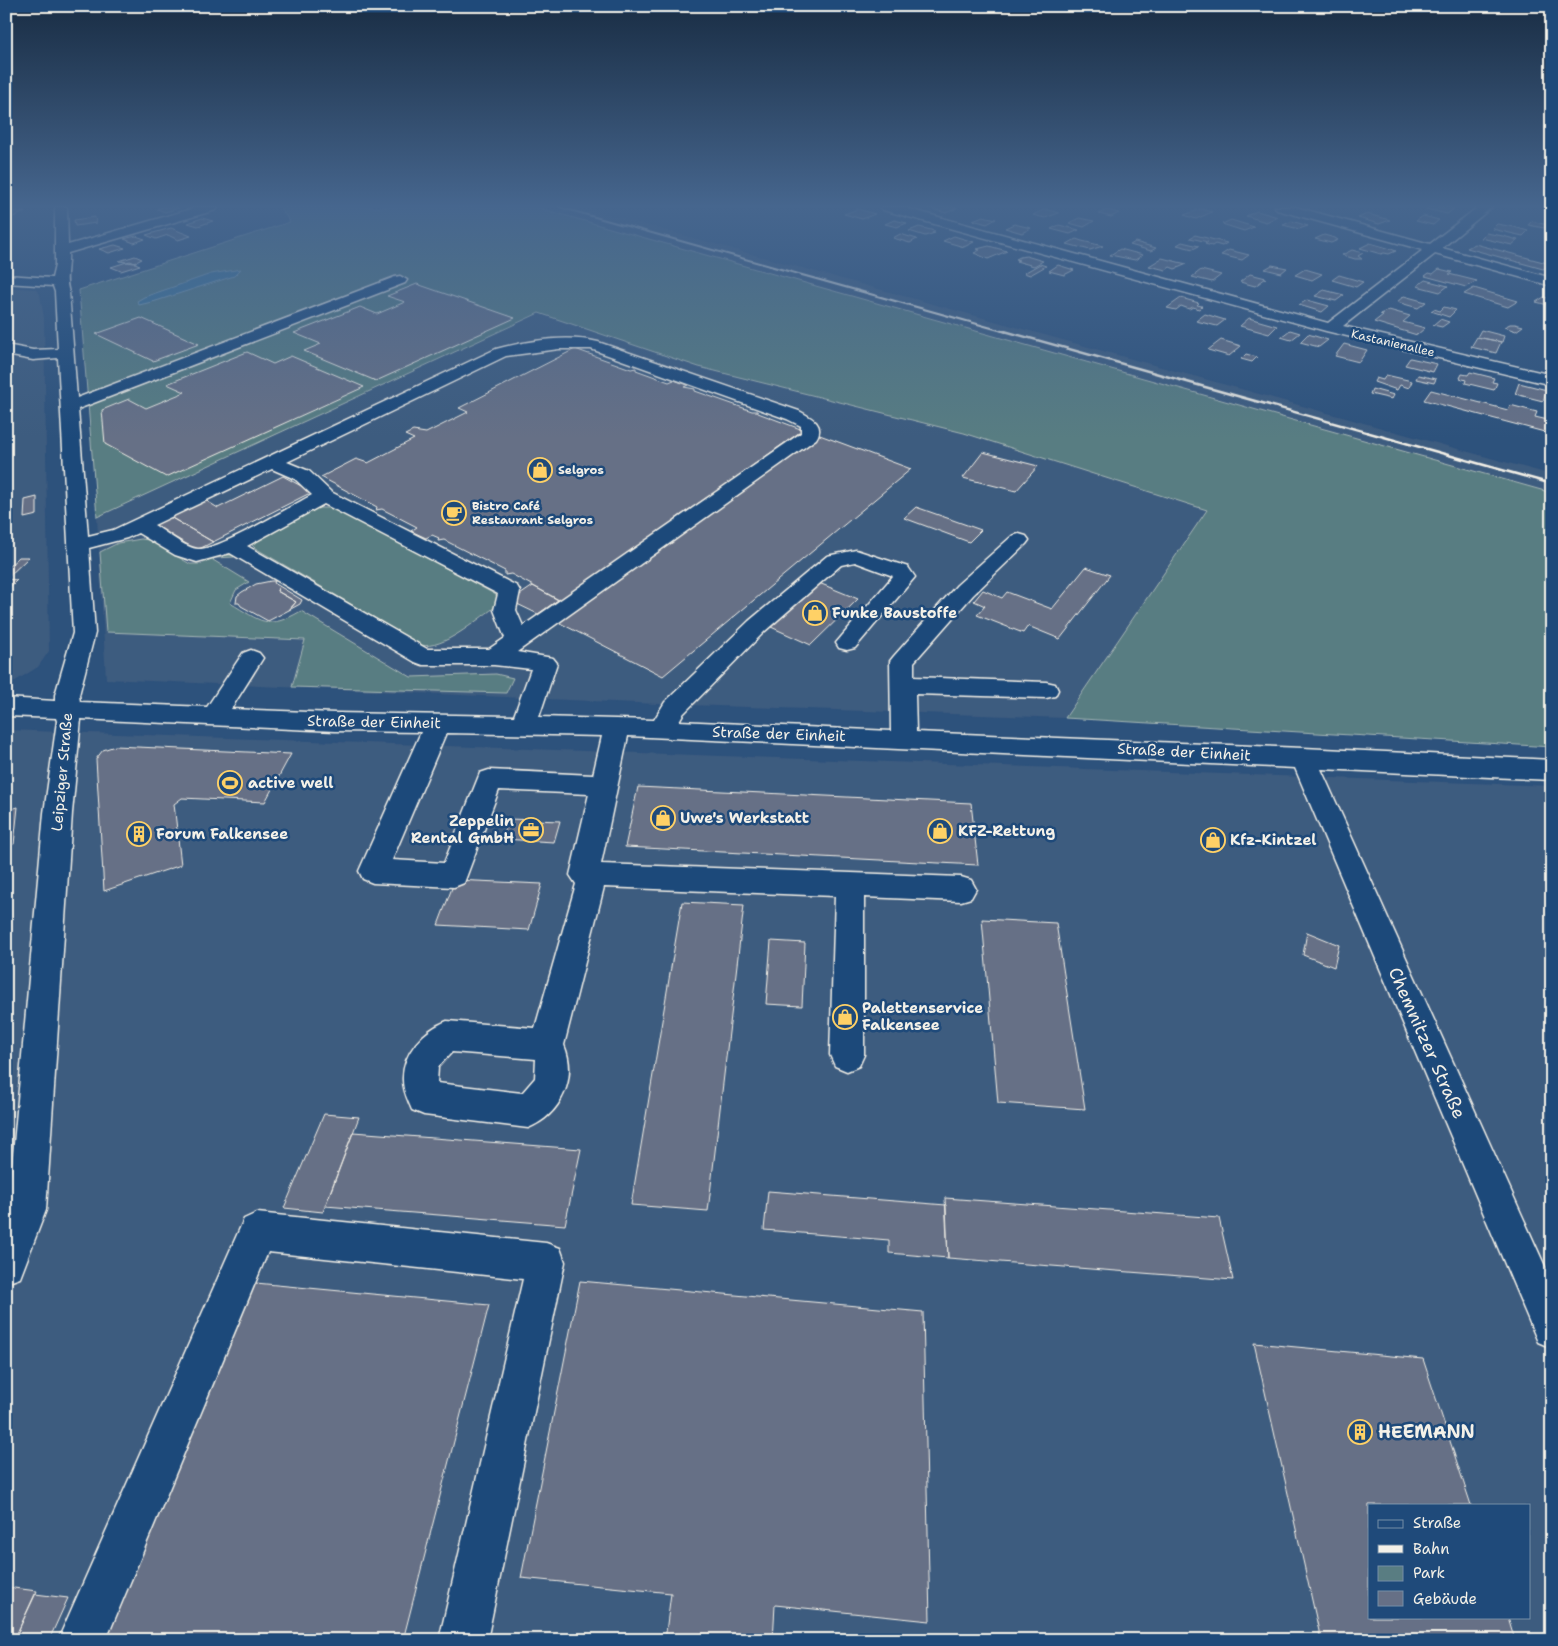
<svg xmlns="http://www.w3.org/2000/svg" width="1558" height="1646" font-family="'Shantell Sans',sans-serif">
<rect width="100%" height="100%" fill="#2d527c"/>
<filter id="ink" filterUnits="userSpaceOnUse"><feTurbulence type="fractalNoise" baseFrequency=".02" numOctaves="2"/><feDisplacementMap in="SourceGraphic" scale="10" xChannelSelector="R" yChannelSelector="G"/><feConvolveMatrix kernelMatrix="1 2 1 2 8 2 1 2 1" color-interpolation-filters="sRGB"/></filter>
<g filter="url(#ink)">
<!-- built -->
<path fill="#3e5b7f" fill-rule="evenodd" d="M535 207H581L1552 475V494Z
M6 287 35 289 40 294 44 318 49 651 38 667 12 683 6 684Z
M539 313 699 367 964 433 1208 510 1065 718 659 704 106 679 97 517Z
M6 730 1552 786V1640H6ZM1369 1505H1529V1617H1369Z"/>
<!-- green -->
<path fill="#597d82" stroke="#a6b7b5" d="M280 207H535L1552 493V747L1065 718 1207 510 964 433 699 367 539 313 97 517 79 290 290 222Z
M316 508H333L487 590 496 595 499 601 494 608C476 620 443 650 421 645L255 548 251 544Z
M141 539 149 540 190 564H201L219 555H233L234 557 215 558 213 560 249 582 236 590 230 603C261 621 267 631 301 611L411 677 496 674 513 678 506 693 292 687 305 640 106 632 100 552 118 543Z"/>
<!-- water -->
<path fill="#3e769a" stroke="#87a7b9" d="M241 269 234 276 156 301 139 305 137 301 144 297 211 274Z"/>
<!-- building -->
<path fill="#667086" stroke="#f4f1e8" d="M163 207H177L179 208 165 212 157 209Z
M925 207H953L957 208 946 213Z
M1428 207H1447L1454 209 1447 214 1426 209Z
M858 209 875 214 862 219 844 214Z
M1045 209 1059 213 1045 218 1033 215Z
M1201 209 1212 212 1196 219 1184 215Z
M1107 210 1119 213 1111 217 1099 214Z
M6 211 25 212 6 220Z
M1257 211 1278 217 1266 222 1246 216Z
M1367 214 1390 220 1379 224 1358 218Z
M983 216 996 219 987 224 973 220Z
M1423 216 1439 220 1433 225 1416 221Z
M95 217 96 223 75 226 74 220Z
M202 218 213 221 198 226 188 223Z
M1079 218 1094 221 1084 227 1069 223Z
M894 220 907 223 897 227 885 224Z
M1231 220 1254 227 1244 231 1222 224Z
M1292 221 1308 226 1299 229 1283 225Z
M1532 221 1547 225 1544 228 1528 225Z
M1014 224 1031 228 1022 233 1005 228Z
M1497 224 1514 227 1528 231 1523 236 1492 229Z
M1059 225 1079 230 1070 234 1051 229Z
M919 227 935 231 932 233H935L925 236 909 231Z
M171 228 191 236 178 240 168 235 156 239 146 235Z
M1486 233 1503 236 1518 240 1512 245 1481 238Z
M900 234 917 239 910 243 893 238Z
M1195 235 1227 243 1222 246 1215 244 1212 246 1205 244 1208 242 1190 238Z
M1324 235 1335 238 1338 240 1331 243 1315 239Z
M136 236 145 239 134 243 124 239Z
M954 236 974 242 964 247 943 241Z
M1076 239 1082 241 1103 246 1090 250 1067 244Z
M1135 242 1156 248 1151 251 1130 245Z
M1182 242 1199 246 1193 249 1177 245Z
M1370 243 1391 249 1396 251 1389 254 1384 253 1381 254 1360 248Z
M1475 244 1551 264 1543 269 1467 248Z
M115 245 125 248 109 253 99 249Z
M989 246 1007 251 988 259 974 253 980 250 977 249Z
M1120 249 1143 255 1135 260 1110 255Z
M1229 250 1249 255 1242 260 1221 255Z
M1352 250 1363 253 1358 256 1362 259H1355L1342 255Z
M135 256 142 259 134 263 119 261Z
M1026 256 1043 261 1034 266 1016 261 1019 260 1016 259 1020 257Z
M1162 258 1178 262 1187 264 1175 269 1170 267 1166 270 1149 266Z
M130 261 140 265 121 271 111 267Z
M1040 264 1046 266 1030 275 1024 273Z
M1058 265 1074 270 1064 275 1049 271Z
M1272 265 1287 268 1281 273 1265 269Z
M1305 269 1322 274 1312 280 1295 275Z
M1439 269 1452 272 1449 274 1477 281 1466 287 1425 276 1429 273 1433 274Z
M1201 270 1221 275 1212 282 1192 277Z
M1250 274 1266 278 1255 286 1240 282Z
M1339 275 1363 282 1356 287 1332 280Z
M1425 280 1448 286 1440 292 1417 286Z
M417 284 515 318 376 381 304 351 321 344 294 333 360 307 377 314 405 302 387 296Z
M1474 288 1518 301 1508 307 1464 294Z
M1324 290 1344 295 1336 301 1315 296Z
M1404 296 1426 302 1418 308 1397 302Z
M1544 297 1552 299V306L1536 302Z
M1181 298 1199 303 1197 305 1202 306 1199 309 1193 307 1189 309 1181 306 1176 310 1167 308Z
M1307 300 1329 306 1322 312 1299 305Z
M1444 307 1456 310 1449 317 1431 311 1434 309 1440 311Z
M1389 310 1410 316 1403 322 1425 328 1417 335 1374 322 1383 315 1380 314Z
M1205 314 1225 320 1217 326 1196 321Z
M141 318 199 344 153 361 96 334Z
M1249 318 1277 326 1269 334 1240 326Z
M1440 319 1449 322 1442 327 1433 325Z
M1510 324H1515L1523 326 1516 331 1504 327Z
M1290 330 1300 333 1291 340 1281 337Z
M1481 330 1504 336 1502 342 1477 337Z
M1308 334 1328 340 1319 347 1300 342Z
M1477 337 1501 342 1496 353 1471 347Z
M1221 340 1241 346 1229 356 1208 350Z
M1344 344 1367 350 1359 362 1335 356Z
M575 349 631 369 636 368V370L669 382 674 380 688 385 684 387 695 389V391L752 411H757L758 413 803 430 561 601 511 574 505 575V571L444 540 438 541 439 538 432 535 426 538 411 531 417 527 382 509 376 510 377 507 321 477 356 459 368 463 414 439 405 435 413 431 426 433 468 412 459 408Z
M247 352 273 364 291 356 364 387 166 477 105 444 102 410 129 399 146 408 185 392 167 384Z
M1246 354 1257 357 1252 362 1241 359Z
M1410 358 1437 364 1433 372 1405 365Z
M1470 372 1494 378 1492 382 1497 383 1494 390 1465 383 1466 380 1460 378 1462 374 1468 375Z
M1386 375 1412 381 1409 388 1400 385 1397 390 1374 382 1376 378 1383 380Z
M1418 375 1436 379 1434 383 1416 379Z
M1519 383 1547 390 1543 401 1515 394Z
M1372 389 1394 395 1392 399 1370 394Z
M1431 390 1508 410 1510 405 1537 412 1535 417 1552 421V434L1424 400Z
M817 434 911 469 663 676 556 621 688 526 674 520 706 498 720 503Z
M983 452 1038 466 1016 491 963 478Z
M283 476 312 492 213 542 170 517 205 500 218 508Z
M37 497V515L24 518 25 500Z
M916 507 981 530 969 542 904 518Z
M170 517 213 542 195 551 152 525Z
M19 557H29L6 579 17 580 6 591V569Z
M1086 567 1110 575 1060 639 1028 626 1023 633 977 615 985 606 974 601 983 590 1002 598 1007 592 1052 609Z
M271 581H275L274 583 279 586 277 591 296 602 289 610 268 621 241 606 239 603H236L237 596 242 592 256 584Z
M819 583 858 599 811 645 771 627Z
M279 586 302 600 300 604 289 610 296 602 277 591Z
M533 586 558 600 538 614 511 601Z
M115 746 291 754 265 802 182 798 174 804 181 865 104 891 96 759 103 750Z
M638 787 971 803 978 865 625 847Z
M18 807 14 844 6 846V810Z
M509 819 560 821 554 842 502 839Z
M455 880 542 884 529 930 438 925Z
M682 902 744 905 708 1211 631 1205Z
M982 919 1056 923 1085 1109 998 1103Z
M1307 932 1339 945 1334 967 1303 955Z
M771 941 805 943 802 1006 766 1004Z
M324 1114 359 1117 323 1212 284 1208Z
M353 1132 581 1149 565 1225 325 1206Z
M768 1191 946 1205 948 1258 889 1253V1240L764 1230Z
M945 1198 1219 1218 1233 1280 948 1258Z
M580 1281 923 1312 930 1621 775 1605 773 1640H665L671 1593 521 1578Z
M245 1282 489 1305 403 1640H96Z
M1254 1343 1423 1359 1471 1505H1369V1617H1508L1515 1640H1321Z
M6 1587 37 1591 14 1640H6Z
M35 1594 68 1598 49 1640H14Z"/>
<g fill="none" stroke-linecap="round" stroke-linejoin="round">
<defs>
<path id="minor" d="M55 207H67L68 245 198 207H218L216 210 68 253C69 267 64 279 69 292L77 398 395 277 400 276 407 280 405 283 78 409 88 536 113 530 496 349C527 341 567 334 598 342L799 411C810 417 826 424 816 439L517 652 553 658 557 663 539 717 654 720 665 702 749 621 827 556 856 550 908 567 915 577 855 648 847 650 839 648 836 643 893 576 855 562 841 565 765 631 683 714 679 721 891 731 890 661 894 656 957 585 1012 536 1019 534 1026 536 1029 540 1026 544 973 595 914 662V677L1046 682 1055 684 1058 690 1055 696 1046 698 915 694 916 732 1303 748 1552 760V780L1321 769 1552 1282V1348L1538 1342 1295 768 628 736 601 864 961 877 971 880 976 889 971 898 961 901 864 897V1055L859 1066 847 1071 835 1066 830 1055 835 896 604 887 564 1045C578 1078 561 1115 528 1128L424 1115 412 1110C408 1100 403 1091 403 1080 402 1053 424 1030 447 1021L535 1028 576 884 570 875 589 794 499 790 464 883 454 887 373 883 363 879 359 871 421 732 335 731 81 719 72 813 46 1210 20 1278 6 1283V1215L8 1210 44 813 57 721 56 718 6 716V698L55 701V695L73 633 58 358 33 360 6 355V345L33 350 58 349 55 292 53 286 6 283V275L52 278 55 265ZM559 349H591L787 419 801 426V433L523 626 516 610 520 591 517 586 331 492 309 471 287 462 506 356ZM272 469 295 479 312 495C289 507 220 550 198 549 187 549 164 531 154 525ZM324 504 498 594 494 610 505 638 489 649H427L247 546ZM138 533 175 555 197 562 230 553 415 662 423 665H494L531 669 514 716 335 713 231 709 263 658 259 653 251 650 243 653 207 707 80 702 79 695 95 633 89 548 127 538ZM446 733 602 736 593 775 489 770 480 773 444 863 392 860ZM452 1052 536 1059 535 1078 522 1093 437 1083 438 1067Z
M881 207H902L1328 323 1423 250 1277 210 1275 207H1296L1430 244 1478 207H1492L1442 248 1552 278V286L1435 254 1343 326 1552 375V385L1326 331 883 210Z
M257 1213 546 1243 560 1248 565 1262 487 1640H439L523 1279 268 1252 106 1640H58L244 1219Z"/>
</defs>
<!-- minor casing -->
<use href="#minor" stroke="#f4f1e8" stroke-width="3"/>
<!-- minor -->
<use href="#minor" fill="#1f4a7a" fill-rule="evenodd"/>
<!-- rail-far1 -->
<path stroke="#f4f1e8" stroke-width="2" d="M559 207 1006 332"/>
<!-- rail -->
<path stroke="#f4f1e8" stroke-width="2.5" d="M1001 330 1552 484"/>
</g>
</g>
<!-- sky -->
<linearGradient id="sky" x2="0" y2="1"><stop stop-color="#192d44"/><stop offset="0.47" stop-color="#46668e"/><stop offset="1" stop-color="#46668e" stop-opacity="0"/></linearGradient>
<rect width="1558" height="438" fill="url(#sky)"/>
<!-- icons -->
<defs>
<symbol id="shop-ring" viewBox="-11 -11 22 22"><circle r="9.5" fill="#1f4a7a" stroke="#ffd166" stroke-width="1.5"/><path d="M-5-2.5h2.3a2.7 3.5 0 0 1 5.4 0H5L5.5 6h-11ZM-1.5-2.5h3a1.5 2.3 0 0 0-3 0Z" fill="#ffd166"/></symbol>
<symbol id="cafe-ring" viewBox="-11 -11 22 22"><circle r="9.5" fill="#1f4a7a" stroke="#ffd166" stroke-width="1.5"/><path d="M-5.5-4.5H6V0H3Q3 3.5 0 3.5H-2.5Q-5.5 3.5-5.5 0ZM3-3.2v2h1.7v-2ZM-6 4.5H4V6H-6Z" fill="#ffd166"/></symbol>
<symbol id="stadium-ring" viewBox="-11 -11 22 22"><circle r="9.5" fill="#1f4a7a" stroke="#ffd166" stroke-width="1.5"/><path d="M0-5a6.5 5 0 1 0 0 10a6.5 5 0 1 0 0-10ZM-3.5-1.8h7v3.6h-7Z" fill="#ffd166"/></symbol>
<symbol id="office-ring" viewBox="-11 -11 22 22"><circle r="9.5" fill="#1f4a7a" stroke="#ffd166" stroke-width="1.5"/><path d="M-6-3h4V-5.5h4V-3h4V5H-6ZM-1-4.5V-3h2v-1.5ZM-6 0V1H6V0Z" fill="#ffd166"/></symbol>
<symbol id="building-ring" viewBox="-11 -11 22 22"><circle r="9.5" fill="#1f4a7a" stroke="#ffd166" stroke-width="1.5"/><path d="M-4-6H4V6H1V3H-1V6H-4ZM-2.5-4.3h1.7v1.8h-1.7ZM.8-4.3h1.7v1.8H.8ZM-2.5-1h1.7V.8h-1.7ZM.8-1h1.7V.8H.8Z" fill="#ffd166"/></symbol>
</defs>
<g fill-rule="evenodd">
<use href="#shop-ring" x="526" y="456" width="28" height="28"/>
<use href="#cafe-ring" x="440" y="499" width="28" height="28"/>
<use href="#shop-ring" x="801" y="599" width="28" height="28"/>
<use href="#stadium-ring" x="216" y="769" width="28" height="28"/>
<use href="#shop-ring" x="649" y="804" width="28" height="28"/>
<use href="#office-ring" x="517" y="816" width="28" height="28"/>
<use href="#shop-ring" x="926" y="817" width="28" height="28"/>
<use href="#building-ring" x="125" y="820" width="28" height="28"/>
<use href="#shop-ring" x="1199" y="826" width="28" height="28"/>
<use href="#shop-ring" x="831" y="1003" width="28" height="28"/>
<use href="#building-ring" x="1346" y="1418" width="28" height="28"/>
</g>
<g text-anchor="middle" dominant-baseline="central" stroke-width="5" stroke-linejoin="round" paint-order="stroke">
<!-- far-street labels -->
<g font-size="12" fill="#f4f1e8" stroke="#1f4a7a">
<text transform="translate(1393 343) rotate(13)">Kastanienallee</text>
</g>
<!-- far-poi labels -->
<g font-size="12" font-weight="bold" fill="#f4f1e8" stroke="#1f4a7a" text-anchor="start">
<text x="558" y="470">Selgros</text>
<text x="472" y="506">Bistro Café<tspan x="472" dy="14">Restaurant Selgros</tspan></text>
</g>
<!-- poi labels -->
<g font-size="15" font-weight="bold" fill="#f4f1e8" stroke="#1f4a7a" text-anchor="start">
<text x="832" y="613">Funke Baustoffe</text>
<text x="248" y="783">active well</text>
<text x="680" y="818">Uwe's Werkstatt</text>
<text x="514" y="821" text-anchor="end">Zeppelin<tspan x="514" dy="17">Rental GmbH</tspan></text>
<text x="958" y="831">KFZ-Rettung</text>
<text x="156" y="834">Forum Falkensee</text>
<text x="1230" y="840">Kfz-Kintzel</text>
<text x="862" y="1008">Palettenservice<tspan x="862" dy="17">Falkensee</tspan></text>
</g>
<!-- street labels -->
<g font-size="15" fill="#f4f1e8" stroke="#1f4a7a">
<text transform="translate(374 722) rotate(1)">Straße der Einheit</text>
<text transform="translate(779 734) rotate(2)">Straße der Einheit</text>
<text transform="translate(1184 752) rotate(3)">Straße der Einheit</text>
<text transform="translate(62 772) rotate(-85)">Leipziger Straße</text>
</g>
<!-- near-street labels -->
<g font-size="18" fill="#f4f1e8" stroke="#1f4a7a">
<text transform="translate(1427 1043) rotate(66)">Chemnitzer Straße</text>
</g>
<!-- near-poi labels -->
<g font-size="18" font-weight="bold" fill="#f4f1e8" stroke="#1f4a7a" text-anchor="start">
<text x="1378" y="1432">HEEMANN</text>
</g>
</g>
<!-- margin -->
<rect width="1558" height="1646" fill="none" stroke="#1f4a7a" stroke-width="25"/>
<rect x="12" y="12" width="1533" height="1621" fill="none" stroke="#f4f1e8" stroke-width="2" filter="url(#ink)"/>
<!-- legend -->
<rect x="1368" y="1504" width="162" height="115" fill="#1f4a7a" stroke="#748da6"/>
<rect x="1378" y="1520" width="25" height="8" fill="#1f4a7a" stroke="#748da6"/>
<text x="1413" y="1528" font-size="15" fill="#f4f1e8">Straße</text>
<rect x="1378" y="1545" width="25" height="8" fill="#f4f1e8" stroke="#748da6"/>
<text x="1413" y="1554" font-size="15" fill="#f4f1e8">Bahn</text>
<rect x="1378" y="1566" width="25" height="15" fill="#597d82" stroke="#748da6"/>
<text x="1413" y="1578" font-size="15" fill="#f4f1e8">Park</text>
<rect x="1378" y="1591" width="25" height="15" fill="#667086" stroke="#748da6"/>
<text x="1413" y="1604" font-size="15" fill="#f4f1e8">Gebäude</text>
</svg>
